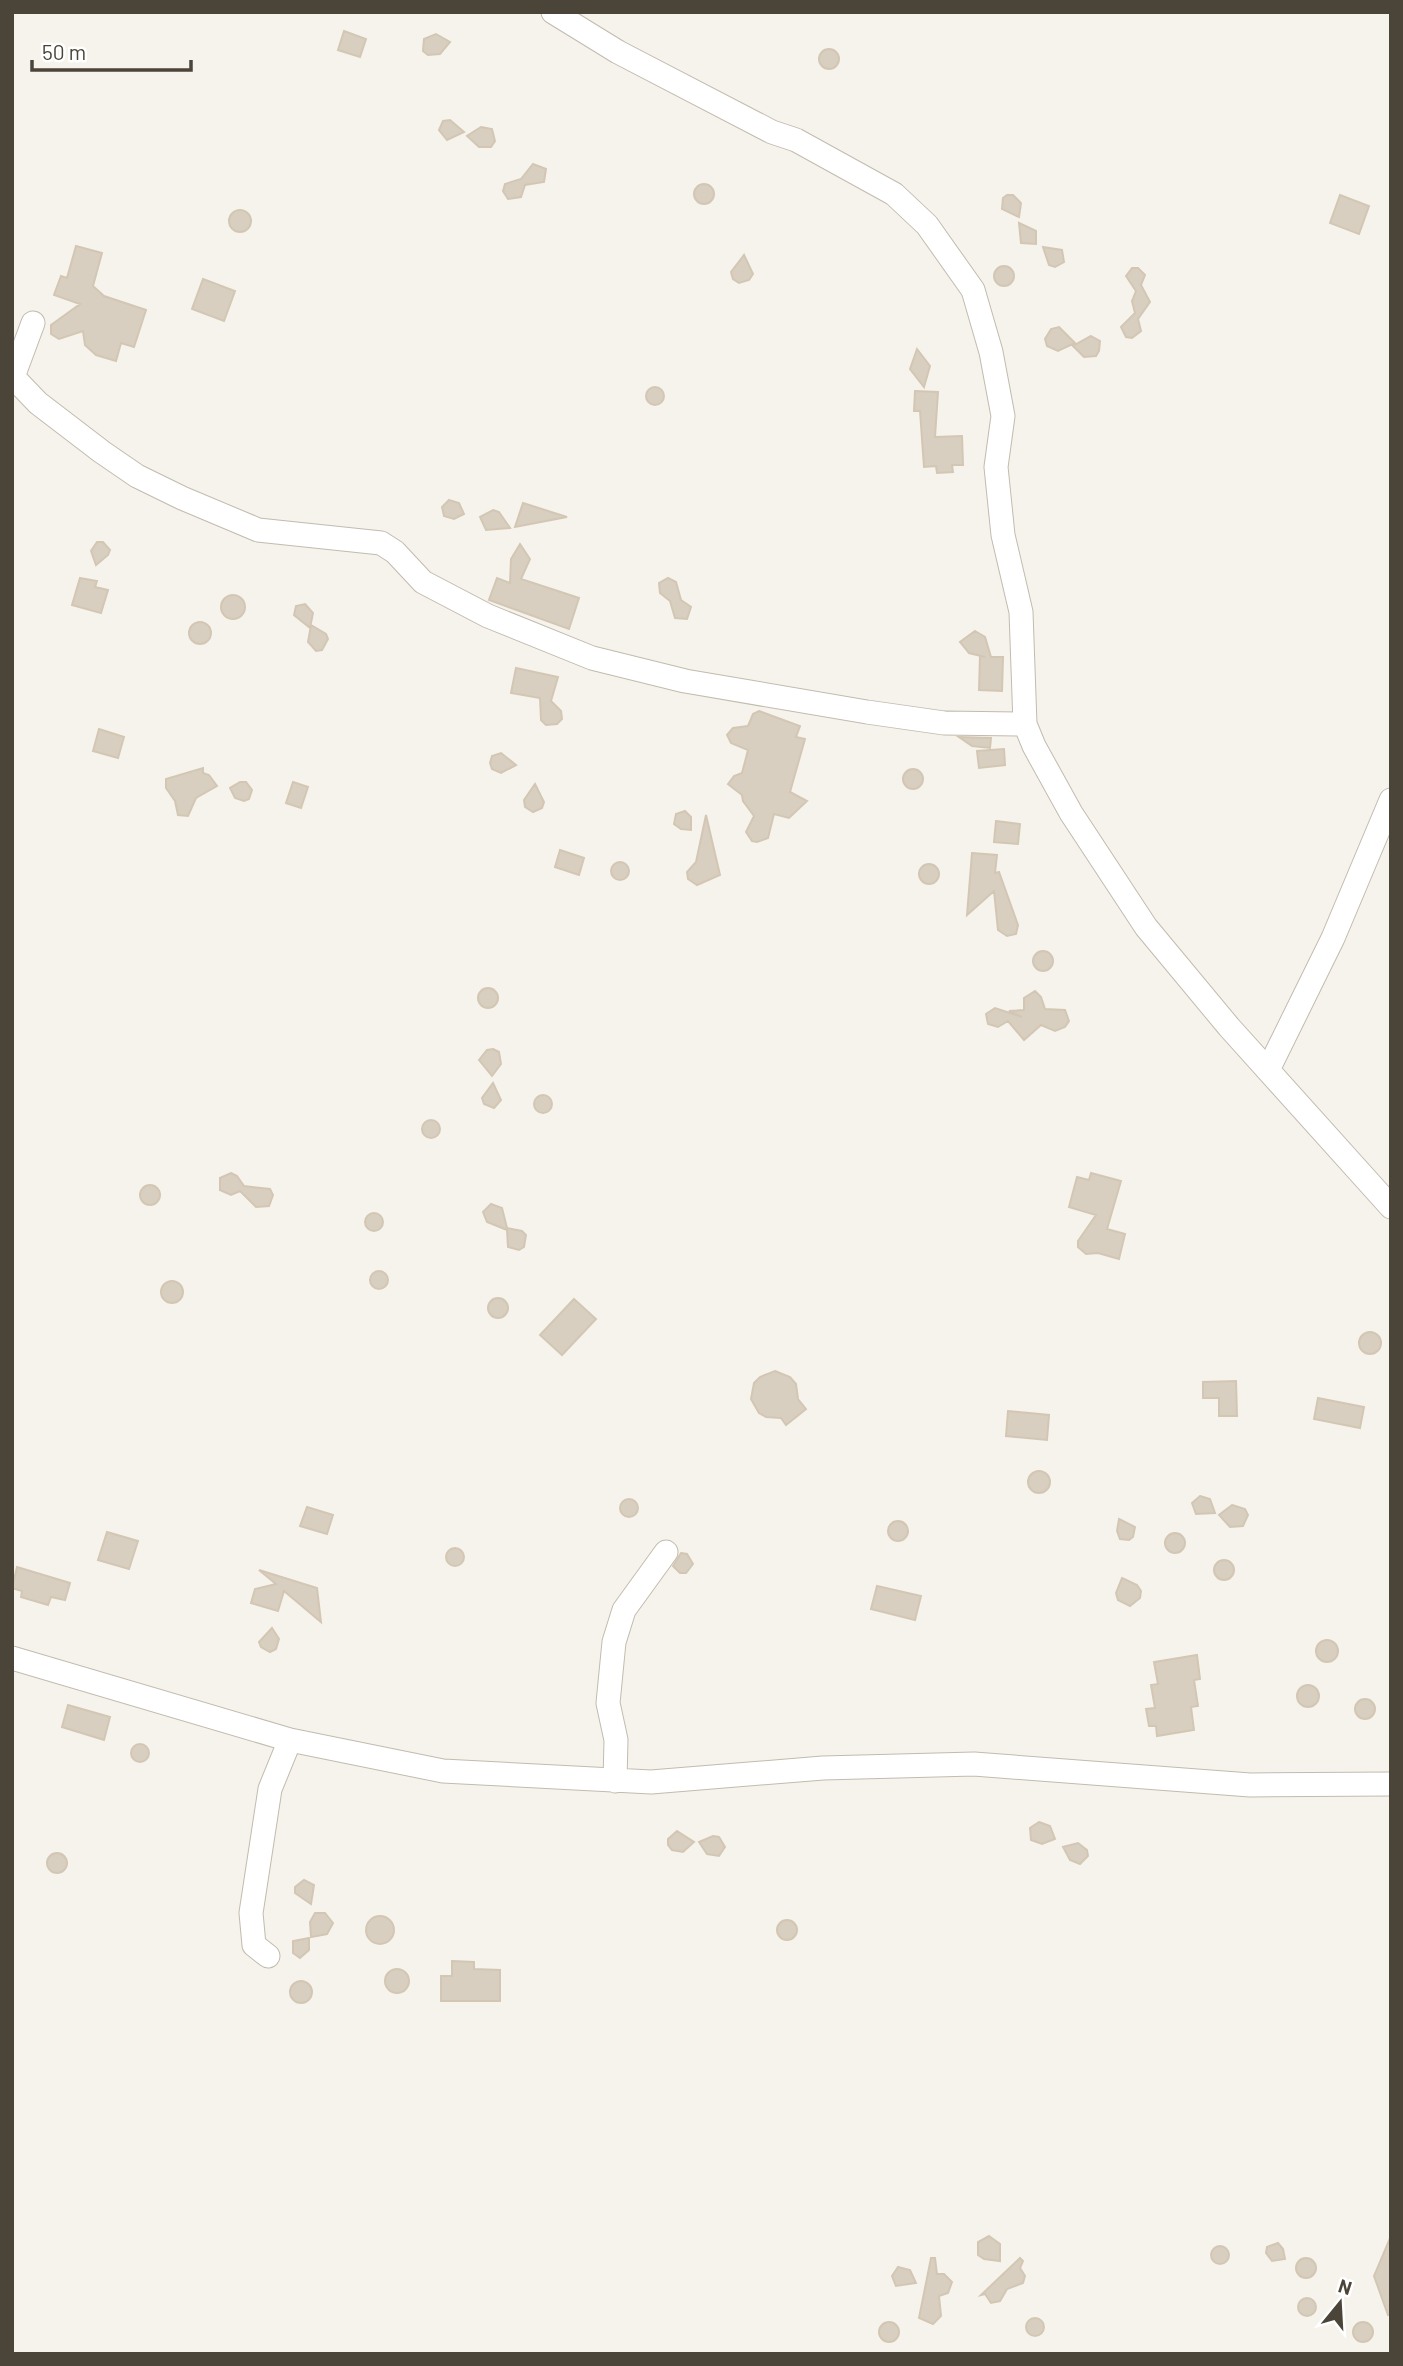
<svg xmlns="http://www.w3.org/2000/svg" width="1403" height="2366" font-family="Barlow,sans-serif">
<rect width="100%" height="100%" fill="#f6f3ec"/>
<!-- building -->
<path fill="#d8cfc1" stroke="#d3c7b4" stroke-width="2" d="M344 31 366 39 360 57 338 50Z
M436 34 450 42 440 54 428 55 423 51 424 39Z
M819 59a10 10 0 1 1 20 0a10 10 0 1 1-20 0Z
M450 120 464 132 447 140 439 130 443 121Z
M481 127 492 129 495 141 491 147H479L467 136Z
M533 164 546 169 544 182 525 185 521 197 508 199 503 191 505 184 521 179Z
M694 194a10 10 0 1 1 20 0a10 10 0 1 1-20 0Z
M1007 195H1013L1021 203 1019 217 1002 209 1003 198Z
M1340 195 1369 206 1359 234 1330 223Z
M229 221a11 11 0 1 1 22 0a11 11 0 1 1-22 0Z
M1019 223 1036 231V244L1021 243Z
M76 246 102 253 93 286 104 296 146 310 134 347 121 343 116 361 96 355 85 345 83 331 59 339 51 334V325L80 304 54 295 61 276 67 278Z
M1043 247 1062 250 1064 262 1055 267 1049 265Z
M744 255 753 274 749 280 739 283 733 279 731 272Z
M994 276a10 10 0 1 1 20 0a10 10 0 1 1-20 0Z
M1132 268H1138L1145 275 1141 285 1150 302 1138 319 1141 331 1132 338 1126 337 1121 327 1135 313 1132 301 1136 291 1126 276Z
M203 279 235 291 224 321 192 309Z
M1059 327 1075 343 1058 351 1047 346 1045 339 1051 329Z
M1091 336 1100 341 1099 351 1096 356 1084 357 1073 346Z
M917 349 930 366 924 387 910 369Z
M646 396a9 9 0 1 1 18 0a9 9 0 1 1-18 0Z
M915 391 938 392 935 437 962 436 963 465H952L953 472 937 473 936 466 924 467 920 411H914Z
M449 500 459 503 464 514 454 519 444 516 442 507Z
M523 503 567 517 515 527Z
M493 510 499 512 510 528 486 530 480 517Z
M97 542H103L110 550 108 555 96 565 91 551Z
M520 544 530 559 521 579 579 598 569 629 489 600 497 578 510 583 511 559Z
M80 578 97 581 95 587 108 590 101 613 72 605Z
M668 578 676 582 681 600 691 607 687 619 675 618 670 601 660 593 659 583Z
M221 607a12 12 0 1 1 24 0a12 12 0 1 1-24 0Z
M305 604 313 613 310 628 294 615 296 606Z
M189 633a11 11 0 1 1 22 0a11 11 0 1 1-22 0Z
M311 625 326 634 328 639 322 650 316 651 308 642Z
M975 631 985 637 991 657H1003L1002 691 979 690 980 656 985 657 969 653 960 642Z
M516 668 558 677 551 701 561 711 562 719 557 724 546 725 541 720 540 698 511 693Z
M759 711 800 726 796 737 805 739 790 792 807 801 789 818 774 814 768 838 757 842 752 841 746 832 754 816 743 801 742 795 728 784 734 776 742 773 748 750 731 743 727 735 733 728 748 726 753 714Z
M99 729 124 737 118 758 93 751Z
M959 737 991 738 990 748 972 746Z
M1004 749 1005 765 979 768 977 751Z
M501 753 516 765 501 773 492 769 490 763 492 756Z
M203 768V773L209 775 217 786 196 798 188 816 178 815 175 801 166 788V779Z
M903 779a10 10 0 1 1 20 0a10 10 0 1 1-20 0Z
M240 782H246L252 790 249 799 244 801 235 798 230 788Z
M293 782 308 787 301 808 286 803Z
M535 784 544 802 542 808 533 812 525 807 524 800Z
M685 811 691 817V830L681 829 674 824 676 814Z
M706 815 720 875 697 885 688 879 687 872 696 862Z
M996 821 1020 824 1018 844 994 842Z
M560 850 584 858 579 875 555 867Z
M972 853 997 855 995 873 999 872 1018 925 1016 934 1007 936 998 930 994 891 967 915Z
M611 871a9 9 0 1 1 18 0a9 9 0 1 1-18 0Z
M919 874a10 10 0 1 1 20 0a10 10 0 1 1-20 0Z
M1033 961a10 10 0 1 1 20 0a10 10 0 1 1-20 0Z
M478 998a10 10 0 1 1 20 0a10 10 0 1 1-20 0Z
M1035 991 1041 997 1045 1009 1065 1010 1069 1021 1065 1027 1055 1031 1041 1025 1024 1040 1008 1021 998 1027 988 1024 986 1014 995 1008 1022 1017 1009 1011 1024 1010V998Z
M493 1049 499 1052 501 1064 492 1076 479 1060 487 1050Z
M493 1083 501 1100 494 1108 484 1104 482 1098Z
M534 1104a9 9 0 1 1 18 0a9 9 0 1 1-18 0Z
M422 1129a9 9 0 1 1 18 0a9 9 0 1 1-18 0Z
M231 1173 237 1176 244 1186 270 1189 273 1195 269 1206 256 1207 240 1191 231 1195 220 1190V1178Z
M1091 1173 1121 1181 1107 1229 1125 1234 1119 1259 1098 1253 1086 1254 1078 1247V1241L1096 1215 1069 1207 1077 1177 1089 1180Z
M140 1195a10 10 0 1 1 20 0a10 10 0 1 1-20 0Z
M491 1204 502 1208 507 1228 522 1231 526 1235 524 1247 519 1250 508 1247 507 1230 487 1222 483 1212Z
M365 1222a9 9 0 1 1 18 0a9 9 0 1 1-18 0Z
M370 1280a9 9 0 1 1 18 0a9 9 0 1 1-18 0Z
M161 1292a11 11 0 1 1 22 0a11 11 0 1 1-22 0Z
M488 1308a10 10 0 1 1 20 0a10 10 0 1 1-20 0Z
M574 1299 596 1319 562 1355 540 1335Z
M1359 1343a11 11 0 1 1 22 0a11 11 0 1 1-22 0Z
M775 1371 790 1377 796 1384 798 1399 806 1409 786 1425 781 1418 766 1417 759 1413 751 1399 754 1383 760 1377Z
M1236 1381 1237 1416H1219V1398H1203V1382Z
M1318 1398 1364 1407 1360 1428 1314 1419Z
M1008 1411 1049 1415 1047 1440 1006 1436Z
M1028 1482a11 11 0 1 1 22 0a11 11 0 1 1-22 0Z
M1200 1496 1210 1499 1215 1513 1196 1514 1192 1503Z
M620 1508a9 9 0 1 1 18 0a9 9 0 1 1-18 0Z
M1232 1505 1245 1509 1248 1515 1243 1526 1230 1527 1219 1515Z
M307 1507 333 1515 327 1534 300 1526Z
M1119 1519 1135 1527 1133 1537 1129 1540 1120 1539 1117 1531Z
M888 1531a10 10 0 1 1 20 0a10 10 0 1 1-20 0Z
M107 1532 138 1541 129 1569 98 1560Z
M1165 1543a10 10 0 1 1 20 0a10 10 0 1 1-20 0Z
M446 1557a9 9 0 1 1 18 0a9 9 0 1 1-18 0Z
M681 1553 687 1554 693 1564 686 1573H680L673 1566Z
M1214 1570a10 10 0 1 1 20 0a10 10 0 1 1-20 0Z
M17 1567 70 1583 65 1600 51 1597 48 1605 21 1597 22 1591 12 1588Z
M259 1570 317 1588 321 1622 284 1591 278 1611 251 1603 255 1589 276 1584Z
M1122 1578 1137 1585 1141 1591 1140 1598 1130 1606 1118 1600 1116 1593Z
M877 1586 921 1596 915 1620 871 1609Z
M272 1628 279 1639 276 1649 270 1652 261 1647 259 1642Z
M1316 1651a11 11 0 1 1 22 0a11 11 0 1 1-22 0Z
M1197 1655 1200 1679 1194 1680 1198 1706 1191 1707 1194 1730 1157 1736 1156 1726H1149L1146 1709 1155 1708 1151 1685 1158 1684 1154 1662Z
M1297 1696a11 11 0 1 1 22 0a11 11 0 1 1-22 0Z
M1355 1709a10 10 0 1 1 20 0a10 10 0 1 1-20 0Z
M68 1705 110 1717 104 1740 62 1727Z
M131 1753a9 9 0 1 1 18 0a9 9 0 1 1-18 0Z
M1039 1822 1050 1826 1055 1839 1042 1844 1031 1840 1030 1828Z
M677 1831 694 1842 683 1852 672 1850 668 1845V1839Z
M713 1836 719 1837 725 1847 719 1856 707 1854 699 1842Z
M1078 1843 1087 1850 1088 1856 1080 1864 1070 1860 1063 1847Z
M47 1863a10 10 0 1 1 20 0a10 10 0 1 1-20 0Z
M304 1880 314 1885 311 1904 295 1893V1887Z
M315 1913H325L333 1923 327 1934 311 1937 310 1922Z
M366 1930a14 14 0 1 1 28 0a14 14 0 1 1-28 0Z
M777 1930a10 10 0 1 1 20 0a10 10 0 1 1-20 0Z
M309 1938V1950L300 1958 293 1953V1941Z
M452 1961 474 1962V1969L500 1970V2001H441V1976H452Z
M385 1981a12 12 0 1 1 24 0a12 12 0 1 1-24 0Z
M290 1992a11 11 0 1 1 22 0a11 11 0 1 1-22 0Z
M989 2236 1000 2244V2261L984 2259 978 2255V2242Z
M1391 2236V2314L1388 2315 1374 2276Z
M1278 2243 1283 2249 1285 2259 1272 2261 1266 2253 1267 2247Z
M1211 2255a9 9 0 1 1 18 0a9 9 0 1 1-18 0Z
M1296 2268a10 10 0 1 1 20 0a10 10 0 1 1-20 0Z
M931 2258H935L937 2274H944L952 2282 948 2293 939 2296 941 2316 933 2324 919 2318Z
M1020 2258 1023 2261 1020 2268 1025 2276 1023 2283 1007 2289 1000 2301 991 2303 985 2294 981 2295Z
M898 2267 910 2270 916 2283 896 2286 892 2276Z
M1298 2307a9 9 0 1 1 18 0a9 9 0 1 1-18 0Z
M1026 2327a9 9 0 1 1 18 0a9 9 0 1 1-18 0Z
M879 2332a10 10 0 1 1 20 0a10 10 0 1 1-20 0Z
M1353 2332a10 10 0 1 1 20 0a10 10 0 1 1-20 0Z"/>
<g fill="none" stroke-linecap="round" stroke-linejoin="round">
<defs>
<path id="street" d="M553 12 618 52 772 132 796 140 894 194 927 225 973 290 991 352 1003 416 996 467 1003 535 1021 612 1025 724 1034 746 1071 813 1146 927 1229 1027 1391 1207
M33 323 13 377 38 403 102 452 137 476 182 498 258 530 381 543 395 552 423 582 488 616 592 658 685 681 867 712 944 723 1025 724
M1268 1070 1333 938 1391 800
M12 1658 290 1740 443 1771 651 1782 823 1768 974 1764 1250 1785 1391 1784
M615 1781 616 1740 608 1703 614 1642 624 1610 666 1552
M268 1956 254 1945 251 1913 270 1789 290 1740"/>
</defs>
<!-- street casing -->
<use href="#street" stroke="#c2bbae" stroke-width="25"/>
<!-- street -->
<use href="#street" stroke="#fff" stroke-width="23"/>
</g>
<!-- border -->
<rect width="1403" height="2366" fill="none" stroke="#4b4439" stroke-width="28"/>
<!-- north arrow -->
<g transform="translate(1340 2303) rotate(18)" stroke="#ffffff" stroke-width="5" paint-order="stroke">
<path d="M0-5L12 26L0 18L-12 26Z" fill="#4b4439"/>
<text y="-10" font-size="19" font-weight="bold" text-anchor="middle" fill="#4b4439">N</text>
</g>
<!-- scale -->
<path d="M32 60v10h159v-10" fill="none" stroke="#4b4439" stroke-width="3.5"/>
<text x="42" y="60" font-size="21" fill="#4b4439" stroke="#ffffff" stroke-width="5" paint-order="stroke">50 m</text>
</svg>
